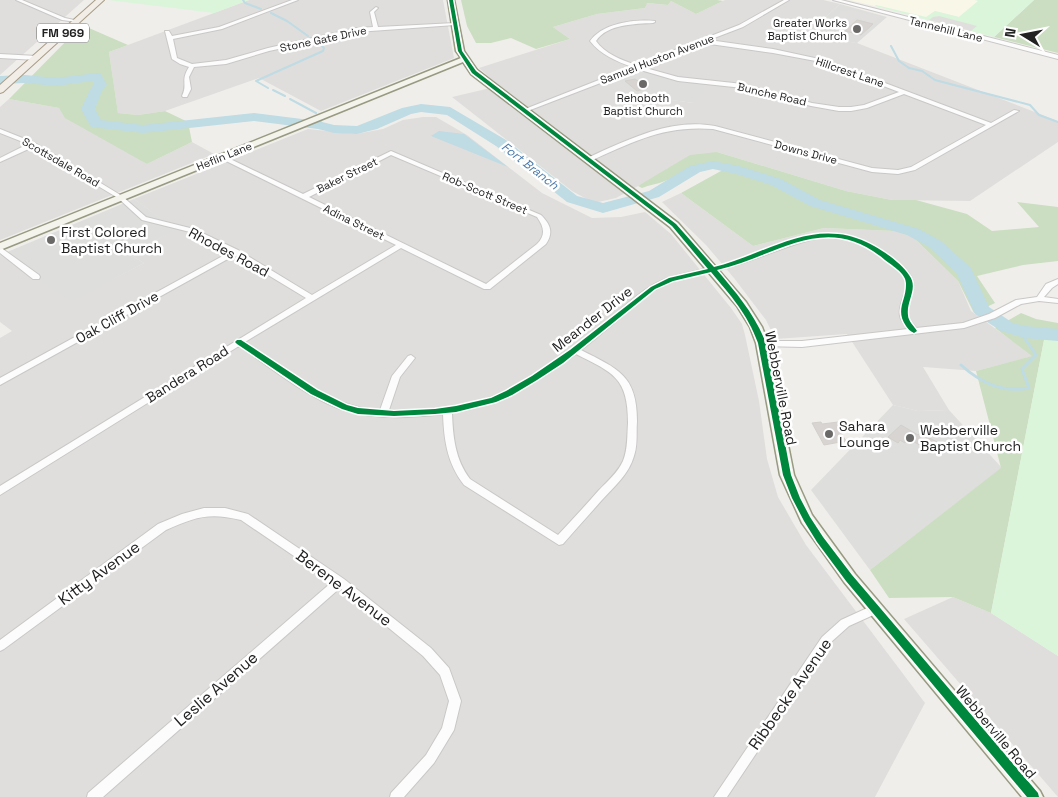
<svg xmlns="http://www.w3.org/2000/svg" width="1058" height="797" font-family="'Space Grotesk',sans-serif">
<rect width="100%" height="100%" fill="#f0eeeb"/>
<!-- residential -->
<path fill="#dfdedc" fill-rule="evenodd" d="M0 0H84L0 75Z
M249 0H443L454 58 321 111 259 78 165 111 138 115 118 113 109 52Z
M725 0H823L840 4 806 35 857 43 1058 121V142L970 201 892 200 846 191 717 152 640 185 616 198 594 203 572 191 452 97 499 86 479 68 570 39 553 27 597 14 645 8 646 3 668 5 671 1 696 14ZM642 71 685 81 694 103 640 96Z
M9 99 59 108 147 164 192 142 214 154 0 240V107Z
M423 117H436L467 135 542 193 592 218 621 217 645 212 671 234 731 308 742 324 745 335 759 401 767 459 778 497 806 545 925 703 875 797H0V338L12 331 0 322V255L72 300 144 263 129 254 176 230 134 199 308 129 356 134 383 129 403 120Z
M681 193 753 246 824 228 895 231 913 237 958 281 971 311 1033 356 976 371 923 367 949 410 918 411 893 405 847 334 775 339 766 320 734 278 706 245 662 202Z
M953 597 991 613 1058 656V797L904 619Z"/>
<!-- education -->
<path fill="#f8f7e8" d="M849 0H975L979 1 959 17 935 11 926 18Z"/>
<!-- religious -->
<path fill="#dededc" d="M840 4 887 17 857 43 806 35Z
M642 71 661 76 709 84 694 103 640 96 617 79Z
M134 199 177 230 129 254 144 263 72 301 0 255Z
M893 405 918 411 949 410 1002 468 870 570 811 490Z"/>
<!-- forest -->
<path fill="#cbdec1" d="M461 0H717L723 1 696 14 671 1 668 5 647 3 645 8 597 14 553 27 570 39 536 49 511 38 491 43H476L467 26Z
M1034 0H1058V53L994 37Z
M82 25 128 45 109 52 118 113 138 115 165 111 188 122 192 142 147 164 65 118 59 108 9 99Z
M717 152 846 191 892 200H916L967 214 992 231 1039 227 1017 202 1058 207V261L1023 265 977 276 995 303 974 313 958 281 913 237 895 231 824 228 753 246 681 193 730 166C699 161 692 171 665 181 658 184 649 185 642 188L638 186 690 155Z
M1021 313 1036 319 1058 323V336L1045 335 991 613 953 597 889 598 870 570 1001 468 976 371 1032 356 995 328Z"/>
<!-- park -->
<path fill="#daf5da" d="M108 0H249L214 13Z
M975 0H1034L994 37 875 6 876 5 926 17 935 11 959 17 978 1Z
M1045 335 1058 336V656L991 613Z"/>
<!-- parking -->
<path fill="#e0dfde" d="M852 10 881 17 874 23 856 18 841 31 825 28 842 11Z
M939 16 977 26 971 31 929 20 933 17Z"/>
<!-- water -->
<path fill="#bfdbe3" d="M439 131 464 134 508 167 431 136Z"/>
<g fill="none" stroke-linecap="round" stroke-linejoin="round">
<!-- stream-far1 -->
<path stroke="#bfdbe3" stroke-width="2" d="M243 0 245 3 261 9
M271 13 287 21 308 36
M891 46 899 61 909 68 922 71 935 80 1030 105 1039 115 1058 122
M268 88 256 81 323 51 324 48 318 42
M273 90 285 96
M290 99 316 113
M321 122 323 126"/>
<!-- stream -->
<path stroke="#bfdbe3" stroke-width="3" d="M961 365C981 383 1002 393 1029 388L1022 369 1036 355 1019 330"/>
<!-- river -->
<path fill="#bfdbe3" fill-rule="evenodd" d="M97 73 101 74 107 85 102 91 95 109 101 120 143 125 254 113 318 121 334 125 357 126 402 108 421 104 450 107 506 140 577 196 603 203 649 191 690 166 713 161 739 166 781 179 820 200 919 229 941 241 971 268 989 307 1013 323 1025 326 1058 329V341L1024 338 1001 331 975 314 957 274 929 247 907 235 810 206 771 185 736 174 713 169 700 172 659 197 603 213 567 202 496 146 447 115 421 112 411 114 377 129 357 134 334 133 318 129 254 121 143 133 91 127 81 109 90 90 94 84 93 81 56 86 25 83 0 84V76L25 75 56 78Z"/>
</g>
<!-- building -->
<path fill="#d7d4d2" stroke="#d3d0cc" d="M857 20 873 24 861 35 845 31Z
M635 79 648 88 637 91 625 81Z
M821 422 822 424 838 422 844 432 841 433 846 441 824 445 812 423Z
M901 425 918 435 920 433 937 442 929 450 909 439 905 443 900 440 898 443 888 437Z"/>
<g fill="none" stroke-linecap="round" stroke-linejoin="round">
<defs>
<path id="street" d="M16 0H22L65 18 79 21 77 22 62 20Z
M292 0H298L222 29 173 39 177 58 192 64 226 60 268 48 357 28 373 27 370 12 376 7 378 8 374 12 378 27 455 23 457 24 455 25 357 32 269 51 226 64 194 67 189 77 191 89 187 97H183L182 96C188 84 180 81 189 67L180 64 172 59 165 31H169L172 36 219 27Z
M784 0H789L743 27 709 40 773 49 824 60 991 123 1014 110 1019 111 915 170 898 174 872 172 713 129C664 125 633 142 590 161L585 160C592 155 601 152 609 148 643 133 678 119 715 126L872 168 898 170 911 167 986 125 904 94 867 108 851 111H839L811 106 743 88 678 81 637 69 525 112 520 111 632 67C616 61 601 55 590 41 603 23 634 19 655 21V22L653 23C635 24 607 24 596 41 605 54 622 60 636 65L739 25ZM703 43 773 53 821 62 899 92 864 105 851 107H839L812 103 743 84 678 77 642 67Z
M833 0H841L1058 55V59Z
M0 54 37 56 40 58 37 60 0 58Z
M0 129 35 143 122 196 146 217 194 229 238 250 312 295 396 245 220 158V156H224L303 194 391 151 541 215C550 224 554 232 546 244L490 289H484L401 248 245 342C286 370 328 408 380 410L392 376 408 356 411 355 415 358 400 377 389 410C427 412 469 408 504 392 542 374 577 345 610 319 622 308 634 297 648 288 672 272 701 272 727 263 800 240 838 207 905 269 923 286 906 298 908 315 909 320 913 324 916 328L963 323 989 314 1016 300 1037 297 1046 284 1058 279V284L1052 288 1044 297 1058 299V303L1039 301 1021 304 995 318 964 328 802 347 762 346 758 343 759 341H802L908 329C905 325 901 321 900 316 897 301 914 286 901 273 836 210 800 247 730 267 705 275 678 276 655 290 642 298 631 309 619 319 607 329 594 340 581 350 618 369 637 375 637 421 636 433 638 444 634 456 629 474 614 487 601 501 588 516 575 530 563 544L559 545 464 485C447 463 444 440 443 414 411 418 374 420 343 410 308 398 270 367 239 346L0 495V486L306 298 235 255 0 385V378L230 252 190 232 142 220 118 198 33 147 0 162V158L28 144 0 133ZM391 155 537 217C544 227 546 235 537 244L486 284 309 197ZM576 354C613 373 628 377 628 423 627 436 628 448 623 461 618 472 608 481 599 490 586 505 572 520 558 535L470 479C455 459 453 437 452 413 499 406 538 382 576 354Z
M0 247 39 275 40 277 39 279H33L0 253Z
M204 508H225L248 514 344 579 431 648 449 668 461 701 454 730 434 763 404 797H390L391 793 426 755 442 728 449 701 440 675 423 656 340 588 103 797H87L88 793 332 582 241 520C209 512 195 517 166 530L4 649 0 651V640L158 524 182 514Z
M876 604 880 606 881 609 880 612 849 626 830 643 727 797H714L822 637 841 620Z"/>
<path id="secondary" d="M448 0H454L464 51 477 70 678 223 746 302 762 327 768 343 794 475 812 515 855 574 1040 791 1043 797H1022L844 582 802 523 780 475 756 343 750 327 737 306 670 227 471 74 463 62 0 250V243L461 58 456 51Z"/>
<path id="primary" d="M96 0H104L3 92 0 93V85Z"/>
</defs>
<!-- street casing -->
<use href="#street" stroke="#c9c8c7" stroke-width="2"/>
<!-- secondary casing -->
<use href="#secondary" stroke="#999a82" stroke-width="3"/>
<!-- primary casing -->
<use href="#primary" stroke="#a79c86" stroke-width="2"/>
<!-- street -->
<use href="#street" fill="#fdfcfc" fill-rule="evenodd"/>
<!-- secondary -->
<use href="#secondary" fill="#f4f4ed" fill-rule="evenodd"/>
<!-- primary -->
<use href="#primary" fill="#f3ede7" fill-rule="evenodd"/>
<defs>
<path id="cycleway" d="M449 0H453L462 51 476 71 676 224 714 267C754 258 796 229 838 234 851 235 863 240 874 246 885 252 902 264 909 275 919 288 906 301 908 315 908 321 914 326 917 331L914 333C910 331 908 329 906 326 895 310 906 301 906 285 907 274 894 267 885 260 826 210 778 256 717 270 737 294 754 313 766 343L791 475 800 498 810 517 823 537 852 575 1038 793 1039 797H1027L846 581 817 542 804 521 792 498 783 475 758 343C747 313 731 296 711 272L673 281 655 289 563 363 537 380 512 395 496 402 456 412 435 414 394 416 358 414 342 409 311 394 237 344 235 342 237 340H241L317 390 347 405 358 408 394 411 435 409 456 406 491 398 506 391 532 376 570 350 651 287 669 278 708 269 672 226 472 73 458 51Z"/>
</defs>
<!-- cycleway casing -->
<use href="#cycleway" stroke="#fff" stroke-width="3"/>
<!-- cycleway -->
<use href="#cycleway" fill="#00873e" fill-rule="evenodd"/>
</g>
<!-- markers -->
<g fill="#6a6968" stroke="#fff" stroke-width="2">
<circle cx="857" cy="29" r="5"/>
<circle cx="643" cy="84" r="5"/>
<circle cx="51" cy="240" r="5"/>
<circle cx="829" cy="434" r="5"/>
<circle cx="910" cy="438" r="5"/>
</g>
<g text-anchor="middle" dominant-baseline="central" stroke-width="5" stroke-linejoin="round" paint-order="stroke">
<!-- far-poi labels -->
<g font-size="11" fill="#222" stroke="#fff" text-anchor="end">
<text x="847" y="23">Greater Works<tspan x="847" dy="13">Baptist Church</tspan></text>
<text x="643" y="98" text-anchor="middle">Rehoboth<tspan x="643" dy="13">Baptist Church</tspan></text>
</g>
<!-- far-street labels -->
<g font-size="11" fill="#222" stroke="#fff">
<text transform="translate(946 29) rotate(14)">Tannehill Lane</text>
<text transform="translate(323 39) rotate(-12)">Stone Gate Drive</text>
<text transform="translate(657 59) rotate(-21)">Samuel Huston Avenue</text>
<text transform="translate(850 72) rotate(19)">Hillcrest Lane</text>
<text transform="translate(772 94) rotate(13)">Bunche Road</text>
<text transform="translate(806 152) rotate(15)">Downs Drive</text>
<text transform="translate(224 156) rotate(-22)">Heflin Lane</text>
<text transform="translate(61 162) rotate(30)">Scottsdale Road</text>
<text transform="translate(347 175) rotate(-26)">Baker Street</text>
<text transform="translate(485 193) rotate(23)">Rob-Scott Street</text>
<text transform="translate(354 222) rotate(26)">Adina Street</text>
</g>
<!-- shield labels -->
<rect fill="#fff" stroke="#646464" stroke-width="1" x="37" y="23.5" width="52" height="19" rx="4"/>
<g font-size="12" font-weight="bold" fill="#222">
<text x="63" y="33">FM 969</text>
</g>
<!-- far-water labels -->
<g font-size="12" font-style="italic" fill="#4a7aab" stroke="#fff">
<text transform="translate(530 166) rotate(38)">Fort Branch</text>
</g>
<!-- poi labels -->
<g font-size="14" fill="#222" stroke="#fff" text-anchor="start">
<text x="61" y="232">First Colored<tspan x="61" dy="16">Baptist Church</tspan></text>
<text x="839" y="426">Sahara<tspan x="839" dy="16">Lounge</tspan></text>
<text x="920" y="430">Webberville<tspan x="920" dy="16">Baptist Church</tspan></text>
</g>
<!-- street labels -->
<g font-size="14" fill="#222" stroke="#fff">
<text transform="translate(229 252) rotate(28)">Rhodes Road</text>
<text transform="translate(117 317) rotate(-29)">Oak Cliff Drive</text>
<text transform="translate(592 319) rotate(-38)">Meander Drive</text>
<text transform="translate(187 374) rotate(-32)">Bandera Road</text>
<text transform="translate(781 388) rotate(79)">Webberville Road</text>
<text transform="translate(996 732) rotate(50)">Webberville Road</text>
</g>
<!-- near-street labels -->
<g font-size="16" fill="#222" stroke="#fff">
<text transform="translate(99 573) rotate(-36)">Kitty Avenue</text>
<text transform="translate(344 588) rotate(37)">Berene Avenue</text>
<text transform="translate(216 689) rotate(-41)">Leslie Avenue</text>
<text transform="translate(790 694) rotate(-55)">Ribbecke Avenue</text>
</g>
</g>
<!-- north arrow -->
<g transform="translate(1023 35) rotate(280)" stroke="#ffffff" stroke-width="4" paint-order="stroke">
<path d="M0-4L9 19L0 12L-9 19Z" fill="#222222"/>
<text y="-8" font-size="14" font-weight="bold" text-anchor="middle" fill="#222222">N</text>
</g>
</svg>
